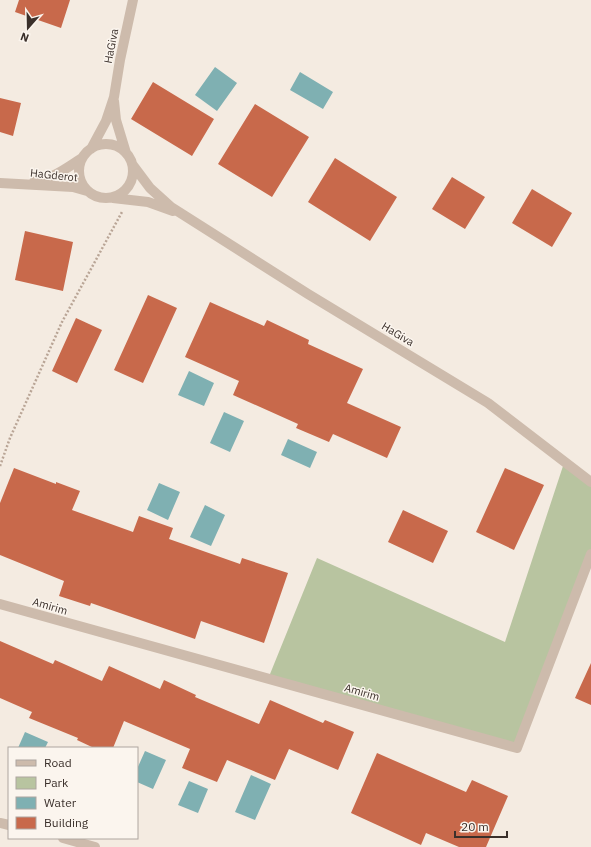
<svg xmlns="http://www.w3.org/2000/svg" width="591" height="847" font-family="'IBM Plex Sans',sans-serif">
<rect width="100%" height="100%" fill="#f4ebe1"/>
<!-- green -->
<path fill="#b8c4a0" d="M564 463 591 482V554L517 748 268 679 317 558 505 642Z"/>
<!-- water -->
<path fill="#7fb0b2" d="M215 67 237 83 217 111 195 95Z
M300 72 333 92 323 109 290 90Z
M189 371 214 383 204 406 178 395Z
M224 412 244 421 230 452 210 443Z
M288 439 317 452 310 468 281 455Z
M159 483 180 492 168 520 147 510Z
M205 505 225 515 211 546 190 537Z
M25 732 48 742 45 748H18Z
M145 751 166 760 153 789 137 782V769Z
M251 775 271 784 255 820 235 812Z
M189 781 208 789 198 813 178 805Z"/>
<!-- building -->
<path fill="#c8694b" d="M19 0H70L61 28 15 12Z
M153 82 214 119 192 156 131 119Z
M0 98 21 103 13 136 0 132Z
M255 104 309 137 272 197 218 164Z
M335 158 397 197 370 241 308 202Z
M452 177 485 197 465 229 432 209Z
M532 189 572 213 552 247 512 223Z
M25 231 73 242 63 291 15 280Z
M148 295 177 308 143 383 114 370Z
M210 302 264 326 267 320 309 340 308 344 363 369 347 403 401 427 387 458 333 434 329 442 296 428 298 424 233 395 239 381 185 357Z
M76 318 102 330 77 383 52 371Z
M14 468 56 484V482L80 491 72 510 133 532 139 516 173 528 169 539 240 564 242 558 288 573 264 643 201 621 195 639 91 603 90 606 59 596 64 581 0 555V503Z
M505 468 544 485 514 550 476 532Z
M403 510 448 531 433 563 388 542Z
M0 641 53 664 55 660 102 681 109 666 160 689 164 680 196 695 195 697 259 724 270 700 323 723 325 720 354 732 338 770 289 749 275 780 227 760 217 782 182 768 190 749 124 721 113 748H94L77 740 78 738 29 718 32 712 0 698Z
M591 663V705L575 698Z
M377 753 466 792 472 780 508 796 486 847H459L426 833 421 845 351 813Z"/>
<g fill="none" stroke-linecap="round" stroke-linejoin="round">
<!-- path -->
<path stroke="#b9a596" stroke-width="2.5" stroke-dasharray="2 2" stroke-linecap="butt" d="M0 466 10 438 62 322 122 212"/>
<!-- minor -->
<path stroke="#cdbbac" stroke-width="10" d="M114 101 116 120 126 153
M79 171a27 27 0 1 1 54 0a27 27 0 1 1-54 0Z
M91 149 106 121 114 97 120 60 133 0
M132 164 150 188 171 207 308 294 488 403 591 482
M34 182C52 179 67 168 82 158
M0 183 73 187 87 191
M113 198 148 202 173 211
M0 604 517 748 591 554
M0 823 9 825
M63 838 95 847"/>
</g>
<g text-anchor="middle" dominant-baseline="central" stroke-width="3" stroke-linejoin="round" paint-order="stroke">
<!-- street labels -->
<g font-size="11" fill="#3b302b" stroke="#fbf5ee">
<text transform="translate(111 46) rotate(-79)">HaGiva</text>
<text transform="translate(54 175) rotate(6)">HaGderot</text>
<text transform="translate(398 334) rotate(31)">HaGiva</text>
<text transform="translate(50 606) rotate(16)">Amirim</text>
<text transform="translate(362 692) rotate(16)">Amirim</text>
</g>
</g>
<!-- legend -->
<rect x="8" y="747" width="130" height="92" fill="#fbf5ee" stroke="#aea6a0"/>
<rect x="16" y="760" width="20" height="6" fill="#cdbbac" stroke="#aea6a0"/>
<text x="44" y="767" font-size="12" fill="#3b302b">Road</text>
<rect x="16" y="777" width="20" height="12" fill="#b8c4a0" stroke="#aea6a0"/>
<text x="44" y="787" font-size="12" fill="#3b302b">Park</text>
<rect x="16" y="797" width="20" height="12" fill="#7fb0b2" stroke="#aea6a0"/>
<text x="44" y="807" font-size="12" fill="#3b302b">Water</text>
<rect x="16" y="817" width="20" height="12" fill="#c8694b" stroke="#aea6a0"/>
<text x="44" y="827" font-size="12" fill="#3b302b">Building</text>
<!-- north arrow -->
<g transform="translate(28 28) rotate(200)" stroke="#fbf5ee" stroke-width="3" paint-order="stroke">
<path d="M0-3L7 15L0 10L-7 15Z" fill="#3b302b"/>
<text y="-6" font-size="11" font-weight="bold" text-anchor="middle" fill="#3b302b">N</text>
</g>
<!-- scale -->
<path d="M455 831v6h52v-6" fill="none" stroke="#3b302b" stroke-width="2"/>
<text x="461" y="831" font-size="12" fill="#3b302b" stroke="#fbf5ee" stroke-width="3" paint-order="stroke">20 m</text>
</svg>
